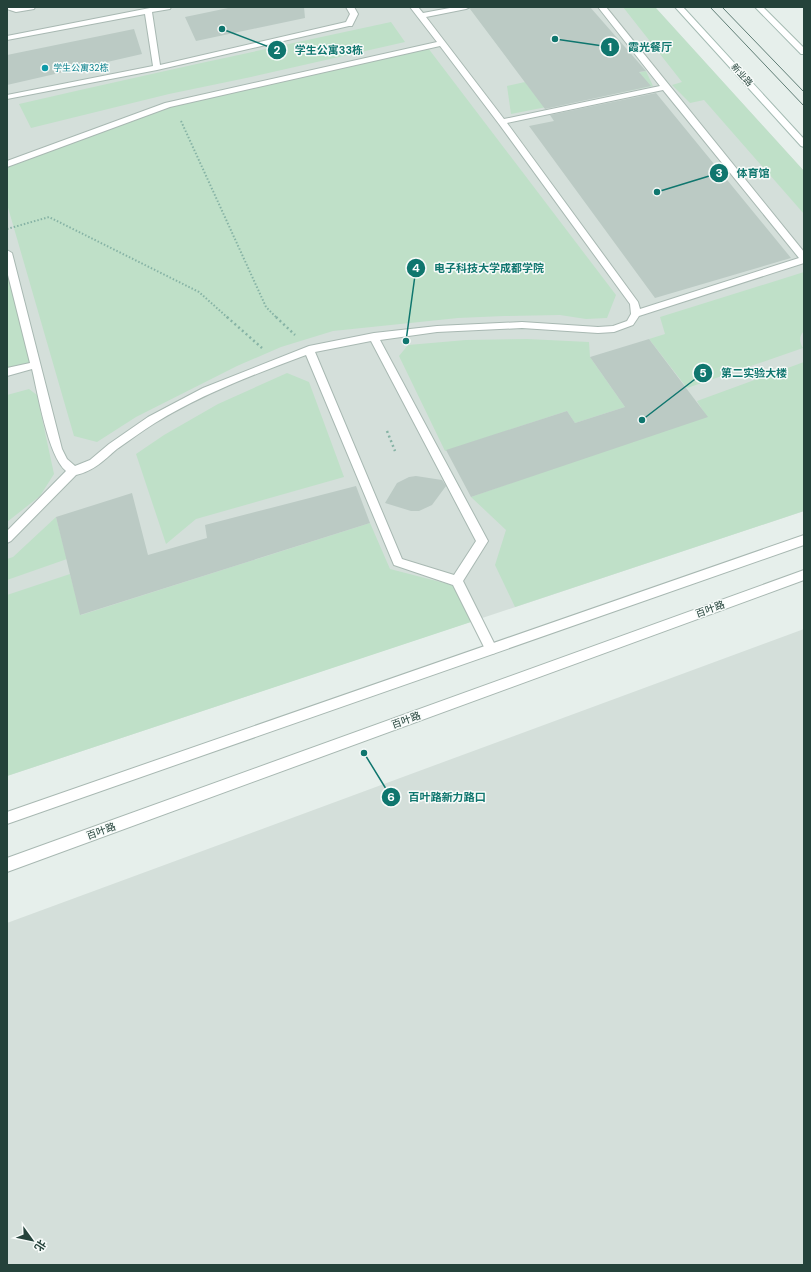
<svg xmlns="http://www.w3.org/2000/svg" width="811" height="1272" font-family="'DM Sans','Noto Sans SC',sans-serif">
<rect width="100%" height="100%" fill="#e6efeb"/>
<!-- built -->
<path fill="#d4dfda" d="M7 7H655L804 171V511L7 776Z
M804 629V1265H7V923Z"/>
<!-- green -->
<path fill="#bfe0c8" d="M623 7H655L804 171V214L704 100 690 103 672 85 682 82Z
M391 22 405 42 251 77 169 94 31 128 19 104C142 75 267 49 391 22Z
M428 48 616 295 607 318 586 319 560 315 504 316 458 318 333 331 281 347 237 366 136 417 97 442 74 436 7 204V165L168 105Z
M646 71 653 86 511 114 507 86 525 82 536 96Z
M7 253 35 365 7 372Z
M804 272V331C799 336 799 341 803 348L687 388 649 339 665 334 660 317Z
M527 339 589 342 590 357 625 407 575 423 567 411 445 451 399 356 408 345 466 340Z
M804 362V511L515 607 495 565 506 530 471 497 705 414 697 401Z
M287 373 309 382 344 477 196 519 166 544 136 454 164 435 218 404Z
M29 389 37 395 54 474 40 496 7 522V395Z
M56 517 67 559 7 580V559L13 557Z
M370 523 390 569 460 587 477 620 7 776V595L70 574 81 615Z"/>
<!-- building -->
<path fill="#bbcac4" d="M233 7H304L305 18 196 41 185 17Z
M471 7H590L646 71 639 72 651 86 545 109 470 9Z
M134 29 142 54 7 85V55Z
M656 93 791 258 655 298 529 126 554 121 550 115Z
M649 339 708 417 471 497 446 450 567 411 575 423 625 407 590 357Z
M416 476 442 480 446 486 432 505 419 511H411L385 503 397 483 409 477Z
M356 486 370 523 80 615 56 517 132 493 148 555 207 538 205 525Z"/>
<g fill="none" stroke-linecap="round" stroke-linejoin="round">
<defs>
<path id="service" d="M7 7H35L34 9 16 12 7 9Z
M155 7H171L170 9 152 12 160 65 346 22 350 14 346 7H354L358 14 352 26H349L157 70 7 99V95L153 66 145 14 7 40V36Z
M410 7H418L423 13 455 7H470L466 9 426 17 504 119 660 86 598 7H606L804 252V263L639 316 633 325 614 332 598 333 522 328 437 332 380 340 488 541 463 581 497 649 495 653 491 654 487 653 453 585 394 565 306 355C255 374 202 394 155 423 142 431 130 440 117 449 104 460 94 471 76 475L11 541 7 543V531L66 471C48 456 38 394 32 369L7 376V368L30 363 7 271V250L12 253 62 449 67 459 75 466 90 460 109 444 148 417 203 388 309 346 374 333 437 326 522 322 598 327 613 326 627 321 631 314 630 304 499 124 440 46 170 107 7 167V161L165 103 437 42ZM663 90 799 258 640 309 638 302 507 123ZM371 341 476 541 454 575 402 559 315 352Z"/>
<path id="tertiary" d="M804 535V545L7 824V812Z
M804 570V580L7 872V858Z"/>
<path id="secondary" d="M675 7H683L804 139V147L801 146Z
M755 7H763L804 48V54H801Z"/>
</defs>
<!-- service casing -->
<use href="#service" stroke="#a8b8b2" stroke-width="2"/>
<!-- tertiary casing -->
<use href="#tertiary" stroke="#a8b8b2" stroke-width="2"/>
<!-- secondary casing -->
<use href="#secondary" stroke="#a4bbb3" stroke-width="2"/>
<!-- path-far1 -->
<path stroke="#86b3a5" stroke-width="2" stroke-dasharray="1.5 2" stroke-linecap="butt" d="M181 121 266 307 277 318
M7 229 49 217 199 292 228 318"/>
<!-- path -->
<path stroke="#86b3a5" stroke-width="2.5" stroke-dasharray="2 3" stroke-linecap="butt" d="M227 317 262 348
M276 317 295 335
M387 431 395 451"/>
<!-- service -->
<use href="#service" fill="#fff" fill-rule="evenodd"/>
<!-- tertiary -->
<use href="#tertiary" fill="#fff" fill-rule="evenodd"/>
<!-- secondary -->
<use href="#secondary" fill="#fff" fill-rule="evenodd"/>
<!-- tram -->
<path stroke="#5f7d75" stroke-width="1" d="M710 7 804 106
M722 7 804 92"/>
</g>
<!-- markers -->
<circle fill="#0f9aa8" stroke="#f7fbf9" stroke-width="1.5" cx="45" cy="68" r="4"/>
<g text-anchor="middle" dominant-baseline="central" stroke-width="3" stroke-linejoin="round" paint-order="stroke">
<!-- far-culture labels -->
<g font-size="9" fill="#0d838f" stroke="#f7fbf9" text-anchor="start">
<text x="53" y="68">学生公寓32栋</text>
</g>
<!-- far-street labels -->
<g font-size="9" fill="#24423a" stroke="#f7fbf9">
<text transform="translate(742 75) rotate(48)">新业路</text>
</g>
<!-- street labels -->
<g font-size="10" fill="#24423a" stroke="#f7fbf9">
<text transform="translate(710 609) rotate(-20)">百叶路</text>
<text transform="translate(406 720) rotate(-20)">百叶路</text>
<text transform="translate(101 831) rotate(-20)">百叶路</text>
</g>
</g>
<!-- callouts -->
<path fill="none" stroke="#0f766e" stroke-width="1.5" d="M555 39L610 47M222 29L277 50M657 192L719 173M406 341L416 268M642 420L703 373M364 753L391 797"/>
<g fill="#0f766e" stroke="#f7fbf9" stroke-width="1.5">
<circle cx="555" cy="39" r="4"/>
<circle cx="222" cy="29" r="4"/>
<circle cx="657" cy="192" r="4"/>
<circle cx="406" cy="341" r="4"/>
<circle cx="642" cy="420" r="4"/>
<circle cx="364" cy="753" r="4"/>
<circle cx="610" cy="47" r="10"/>
<circle cx="277" cy="50" r="10"/>
<circle cx="719" cy="173" r="10"/>
<circle cx="416" cy="268" r="10"/>
<circle cx="703" cy="373" r="10"/>
<circle cx="391" cy="797" r="10"/>
</g>
<g font-size="12" text-anchor="middle" font-weight="bold" fill="#fff">
<text x="610" y="51">1</text>
<text x="277" y="54">2</text>
<text x="719" y="177">3</text>
<text x="416" y="272">4</text>
<text x="703" y="377">5</text>
<text x="391" y="801">6</text>
</g>
<g font-size="11" text-anchor="middle" font-weight="bold" fill="#0f766e" stroke="#f7fbf9" stroke-width="3" stroke-linejoin="round" paint-order="stroke">
<text x="650" y="51">霞光餐厅</text>
<text x="329" y="54">学生公寓33栋</text>
<text x="753" y="177">体育馆</text>
<text x="489" y="272">电子科技大学成都学院</text>
<text x="754" y="377">第二实验大楼</text>
<text x="447" y="801">百叶路新力路口</text>
</g>
<!-- border -->
<rect width="811" height="1272" fill="none" stroke="#24423a" stroke-width="16"/>
<!-- north arrow -->
<g transform="translate(32 1240) rotate(123)" stroke="#f7fbf9" stroke-width="3" paint-order="stroke">
<path d="M0-3L7 15L0 10L-7 15Z" fill="#24423a"/>
<text y="-6" font-size="11" font-weight="bold" text-anchor="middle" fill="#24423a">北</text>
</g>
</svg>
